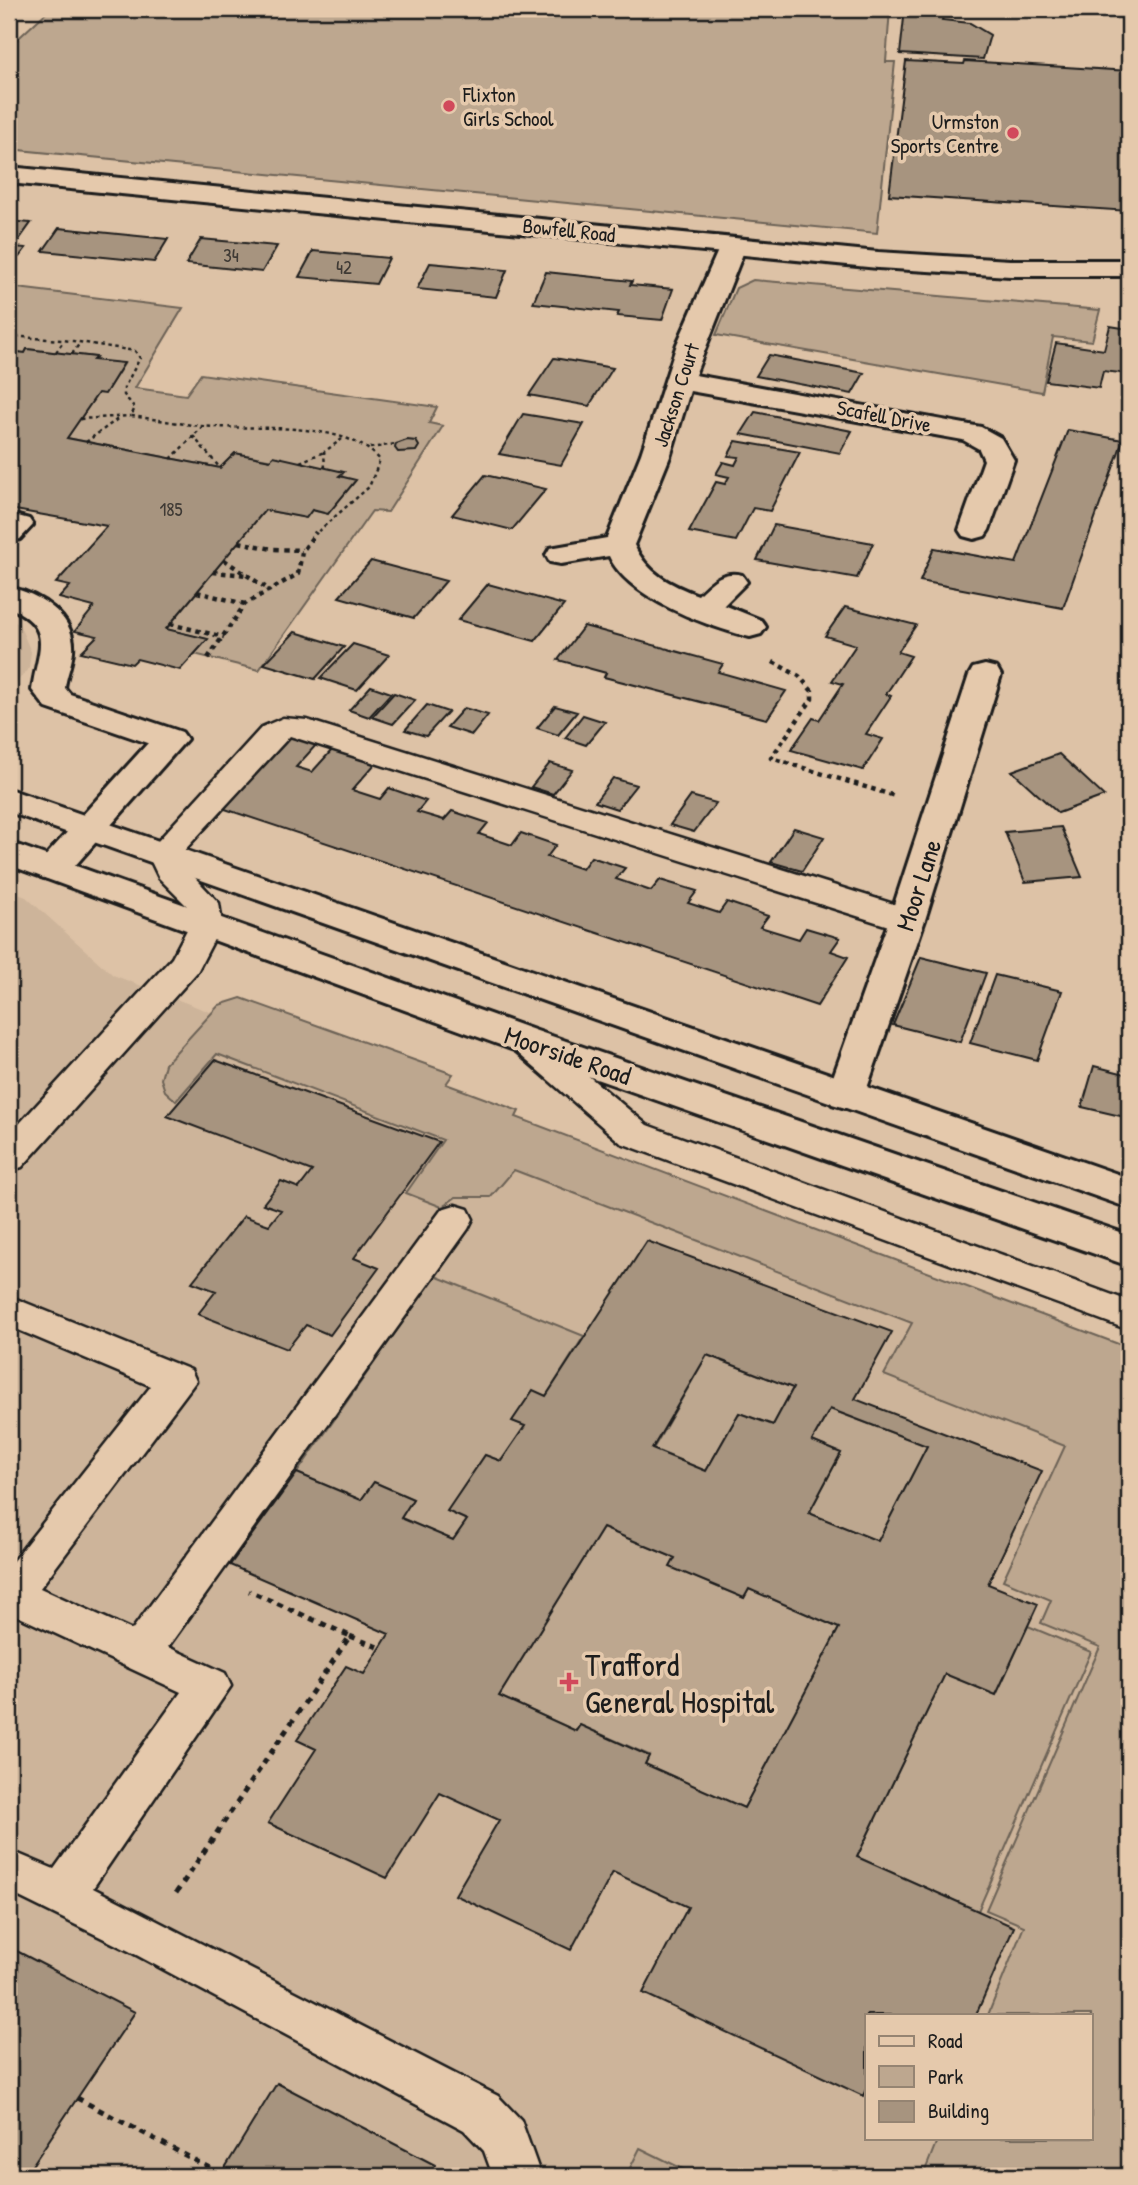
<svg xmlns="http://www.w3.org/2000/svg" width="1138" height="2185" font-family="'Patrick Hand',sans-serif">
<rect width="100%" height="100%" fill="#ddc2a6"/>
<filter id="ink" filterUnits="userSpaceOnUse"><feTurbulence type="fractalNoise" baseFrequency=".0143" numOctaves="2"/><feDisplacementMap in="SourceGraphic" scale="14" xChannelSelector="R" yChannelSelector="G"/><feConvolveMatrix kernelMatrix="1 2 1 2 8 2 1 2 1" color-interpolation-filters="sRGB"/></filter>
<g filter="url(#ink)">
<!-- built -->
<path fill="#cdb49a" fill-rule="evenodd" d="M9 619 19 624 31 652 29 668 9 691Z
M9 891 26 897 113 975 210 1012 226 1001 241 998 453 1074 446 1084 519 1111 516 1117 1129 1348V2176H9ZM867 2015H1091V2138H867Z"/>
<!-- green -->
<path fill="#bda78f" stroke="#6c6256" stroke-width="2" d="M50 9H890L886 62H895L877 233 9 149V47Z
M753 280 1100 310 1092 341 1053 337 1042 392 716 335 736 288Z
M9 287 183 308 135 388 186 395 201 374 437 407 429 423 443 426 388 512 372 511 259 670 194 654 207 639 166 629 265 510 306 518 312 510 328 514 343 473 235 453 220 468 67 438 98 393H105L124 364 93 360 95 357 27 349 25 353 9 351Z
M241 998 453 1074 446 1084 519 1111 516 1117 1129 1348V2176H923L938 2138H1091V2015H988L1024 1926 986 1910 1100 1647 1041 1623 1051 1600 1003 1580 1065 1446 884 1375 912 1323 514 1170 491 1197H456L442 1207 406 1193 443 1140 217 1054 176 1101 165 1091 161 1079 165 1064 219 1005Z
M435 1276 584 1336 546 1396 533 1391 513 1421 525 1426 501 1461 485 1455 448 1511 467 1520 453 1540 401 1518 413 1499 374 1482 361 1500 297 1473Z
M707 1355 793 1388 773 1425 739 1413 706 1471 653 1449Z
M830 1409 927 1446 878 1541 809 1513 841 1453 812 1441Z
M603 1528 675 1558 671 1567 744 1598 749 1589 839 1628 744 1808 645 1764 649 1755 580 1725 576 1731 499 1696Z
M1028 1626 1091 1652 978 1911 857 1857 945 1674 996 1695Z
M640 2148 697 2176H626Z"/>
<!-- building -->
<path fill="#a7947f" stroke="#1c1c1c" stroke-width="2" fill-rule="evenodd" d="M905 9H946L942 20 970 23 990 35 983 59 900 54Z
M906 61 964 64 965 61 1129 71V211L889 195Z
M9 221 31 223 14 247 26 248 19 257 9 256Z
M59 228 168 239 154 262 43 251Z
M201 239 277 246 262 272 186 264Z
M313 251 389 258 376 284 299 277Z
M430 263 507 270 496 297 417 289Z
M546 272 632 281 630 285 673 289 662 320 617 316 619 312 533 303Z
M1110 326 1129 329V374L1103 371 1099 388 1046 381 1056 343 1104 350Z
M27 349 96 357 93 360 124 363 105 394 98 393 67 438 220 468 235 453 270 460 274 456 344 472 339 476 356 480 328 514 312 510 306 518 265 510 166 629 208 639 180 670 137 659 132 664 81 652 97 636 75 631 94 607 59 598 70 586 56 583 107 526 9 509V351L25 353Z
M769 355 864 373 852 394 756 376Z
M554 358 613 368 589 406 529 395Z
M755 412 852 431 840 453 741 434Z
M523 414 584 424 561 465 499 454Z
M1068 430 1123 440 1063 608 920 581 934 548 1016 563Z
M407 440 416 441 419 446 416 451 398 452 395 448 396 444Z
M736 441 800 452 770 511 753 508 736 541 689 532 716 482 725 484 729 477 716 474 723 462 735 465 739 457 728 456Z
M485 475 546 489 512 530 452 515Z
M774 525 873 543 857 578 757 560Z
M371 561 446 581 414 618 339 597Z
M488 584 564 605 535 641 458 620Z
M845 607 916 625 898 652 911 656 886 694 891 696 866 734 883 739 863 770 791 750 813 718 819 720 843 684 832 681 856 645 825 636Z
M584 626 723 664 718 672 786 691 767 719 604 677 606 673 558 660Z
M295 632 344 647 315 679 264 664Z
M353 644 389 655 357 690 320 678Z
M371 686 391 693 369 717 349 710Z
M394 693 415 700 393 724 372 717Z
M427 705 448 712 426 736 405 730Z
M555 706 577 712 558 735 537 728Z
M464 708 488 715 472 735 447 727Z
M583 715 605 722 586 745 565 738Z
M284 734 317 744 296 767 312 772 332 750 375 764 352 790 380 799 389 788 426 801 417 812 444 820 452 811 488 823 479 834 512 845 521 833 556 845 547 857 582 869 591 857 625 868 616 879 651 891 660 880 697 891 688 903 719 913 727 902 768 916 760 927 799 939 806 928 840 938 831 951 848 957 817 1006 216 806Z
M1059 754 1104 796 1058 813 1012 771Z
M550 763 572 770 553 794 531 787Z
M613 778 636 785 617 809 595 802Z
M691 796 716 803 694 832 670 825Z
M1061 827 1082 877 1025 882 1005 832Z
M794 828 824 837 802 871 771 862Z
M921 957 986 973 960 1042 893 1025Z
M995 975 1062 991 1037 1060 970 1043Z
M215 1060 439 1142 354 1258 379 1268 330 1335 306 1325 287 1349 198 1314 216 1291 192 1282 244 1216 269 1225 281 1210 263 1204 281 1181 299 1188 312 1171 167 1116Z
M1094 1066 1129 1075V1118L1082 1107Z
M647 1241 892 1332 855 1399 1042 1471 988 1584 1038 1604 996 1695 945 1674 857 1857 1014 1927 976 2015H867V2087L863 2096 643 1993 688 1907 613 1872 571 1950 455 1895 499 1820 440 1793 387 1878 268 1823 316 1749 297 1740 346 1666 364 1674 389 1634 230 1565 297 1473 361 1500 374 1482 413 1499 401 1518 453 1540 467 1520 447 1511 485 1455 501 1461 525 1426 512 1421 533 1390 546 1396ZM707 1355 793 1388 773 1425 739 1413 706 1471 652 1449ZM830 1409 927 1446 878 1541 809 1513 841 1453 812 1441ZM603 1528 675 1558 670 1567 744 1598 749 1589 839 1628 744 1808 645 1764 649 1756 580 1725 576 1731 499 1696Z
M9 1947 135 2012 25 2176H9Z
M277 2083 435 2165 429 2176H220Z"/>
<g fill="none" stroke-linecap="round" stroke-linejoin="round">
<defs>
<path id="lane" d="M283 718 307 720 919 912 923 920 919 928 907 931 895 928 290 736 180 855 184 866 219 903 222 924 197 972 22 1167 9 1171V1135L172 958 190 924 187 906 159 878 147 853 262 727Z
M524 1028 536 1032 647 1125 1129 1301V1330L621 1143 512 1048 507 1040 512 1032Z
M455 1205 468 1209 473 1219 468 1229 168 1647 225 1673 231 1686 93 1888 498 2096 521 2120 541 2176H493L484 2151 464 2130 129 1951 9 1892V1850L54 1869 181 1692 9 1612V1566L151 1386 9 1326V1296L191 1370 196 1381 40 1588 132 1630 442 1209Z"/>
<path id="street" d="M733 238 742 240 746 246 695 375 981 427 1001 438 1014 460 989 530 985 536 974 539 963 536 959 530 984 460 979 449 963 440 690 391 671 454 634 545C648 574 669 584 698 595 712 582 722 570 742 575L747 582 724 605 761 620 766 627 761 634 750 637C706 626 628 598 609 556L561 564 550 562 546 555 550 548 607 538 641 454 677 344 720 246 724 240Z
M18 516 29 519 33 525 20 539 9 542V518Z
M9 587C39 594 76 615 73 651 72 664 66 676 65 688L70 694 182 732 187 739 65 877 53 880 41 877 35 869 41 861 148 743 46 708 32 690C37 650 56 629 9 607Z
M985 665 997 668 1001 675 925 920 865 1094 860 1104 846 1108 832 1104 827 1094 889 920 969 675 973 668Z"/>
<path id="secondary" d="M9 167 878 252 1010 260H1129V276H1010L878 268 9 183Z
M9 789 1129 1178V1208L9 812Z
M9 842 537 1031 1129 1235V1266L511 1049 9 865Z"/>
</defs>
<!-- lane casing -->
<use href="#lane" stroke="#1c1c1c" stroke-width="5"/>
<!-- street casing -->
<use href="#street" stroke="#1c1c1c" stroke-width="6"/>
<!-- secondary casing -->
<use href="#secondary" stroke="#1c1c1c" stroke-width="6"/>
<!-- path-far2 -->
<path stroke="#1c1c1c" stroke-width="2.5" stroke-dasharray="3.5 3.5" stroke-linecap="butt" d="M9 336 73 341 135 351 140 358 124 388V395L135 408 131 416C154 419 177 423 200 426 250 431 345 418 380 460L369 487 315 534
M56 352 64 341
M72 354 80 343
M80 419 131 416
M193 436 220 468
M86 442 119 418
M370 448 396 444
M171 459 203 426
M300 462 324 452
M325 468 324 452 342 439"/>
<!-- path-far1 -->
<path stroke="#1c1c1c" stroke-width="4.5" stroke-dasharray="4.5 4.5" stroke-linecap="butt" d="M239 542 272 549 302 550
M224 560 268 589
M213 572 247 575
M197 592 245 604
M170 624 224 637
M208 658 245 604 298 574 302 552 316 532
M773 662 799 676 812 691V699L771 758 895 796"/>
<!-- path -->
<path stroke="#1c1c1c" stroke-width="5" stroke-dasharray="6 6" stroke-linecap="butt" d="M350 1636 380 1648
M176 1893 350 1636 249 1591
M77 2098 221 2174"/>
<!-- lane -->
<use href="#lane" fill="#e5c9ac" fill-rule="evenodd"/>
<!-- street -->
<use href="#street" fill="#e5c9ac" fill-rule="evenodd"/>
<!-- secondary -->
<use href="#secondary" fill="#e5c9ac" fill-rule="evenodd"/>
</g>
</g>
<!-- markers -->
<g fill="#d1495b" stroke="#e5c9ac" stroke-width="2.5">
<circle cx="449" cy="106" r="7"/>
<circle cx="1013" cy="133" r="7"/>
<path d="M565.5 1671.5h7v7h7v7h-7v7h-7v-7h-7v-7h7z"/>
</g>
<g text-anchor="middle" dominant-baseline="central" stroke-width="7" stroke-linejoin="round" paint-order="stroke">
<!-- far-number labels -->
<g font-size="19" fill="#3f3a35">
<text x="231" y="255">34</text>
<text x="344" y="267">42</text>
<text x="171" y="509">185</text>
</g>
<!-- far-poi labels -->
<g font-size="21" fill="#1c1c1c" stroke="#e5c9ac" text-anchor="start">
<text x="463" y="94">Flixton<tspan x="463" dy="24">Girls School</tspan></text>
<text x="999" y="121" text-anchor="end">Urmston<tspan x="999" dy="24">Sports Centre</tspan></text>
</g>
<!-- far-street labels -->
<g font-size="21" fill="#1c1c1c" stroke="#e5c9ac">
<text transform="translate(569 230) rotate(6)">Bowfell Road</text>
<text transform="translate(676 395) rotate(-72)">Jackson Court</text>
<text transform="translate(884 416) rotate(11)">Scafell Drive</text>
</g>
<!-- street labels -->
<g font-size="26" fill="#1c1c1c" stroke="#e5c9ac">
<text transform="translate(918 885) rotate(-72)">Moor Lane</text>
<text transform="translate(568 1055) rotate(19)">Moorside Road</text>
</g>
<!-- near-poi labels -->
<g font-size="32" fill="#1c1c1c" stroke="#e5c9ac" text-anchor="start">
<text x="585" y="1664">Trafford<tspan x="585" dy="37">General Hospital</tspan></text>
</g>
</g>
<!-- margin -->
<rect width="1138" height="2185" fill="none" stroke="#e5c9ac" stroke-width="35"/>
<rect x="18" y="18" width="1103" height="2150" fill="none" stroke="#1c1c1c" stroke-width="2.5" filter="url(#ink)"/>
<!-- legend -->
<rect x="865" y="2014" width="228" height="126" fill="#e5c9ac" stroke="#958472" stroke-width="2"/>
<rect x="879" y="2036" width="35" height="10" fill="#e5c9ac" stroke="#958472" stroke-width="2"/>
<text x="928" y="2048" font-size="21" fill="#1c1c1c">Road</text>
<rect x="879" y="2066" width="35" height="21" fill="#bda78f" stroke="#958472" stroke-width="2"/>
<text x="928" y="2084" font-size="21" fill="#1c1c1c">Park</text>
<rect x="879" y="2101" width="35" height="21" fill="#a7947f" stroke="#958472" stroke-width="2"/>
<text x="928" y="2118" font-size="21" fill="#1c1c1c">Building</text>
</svg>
